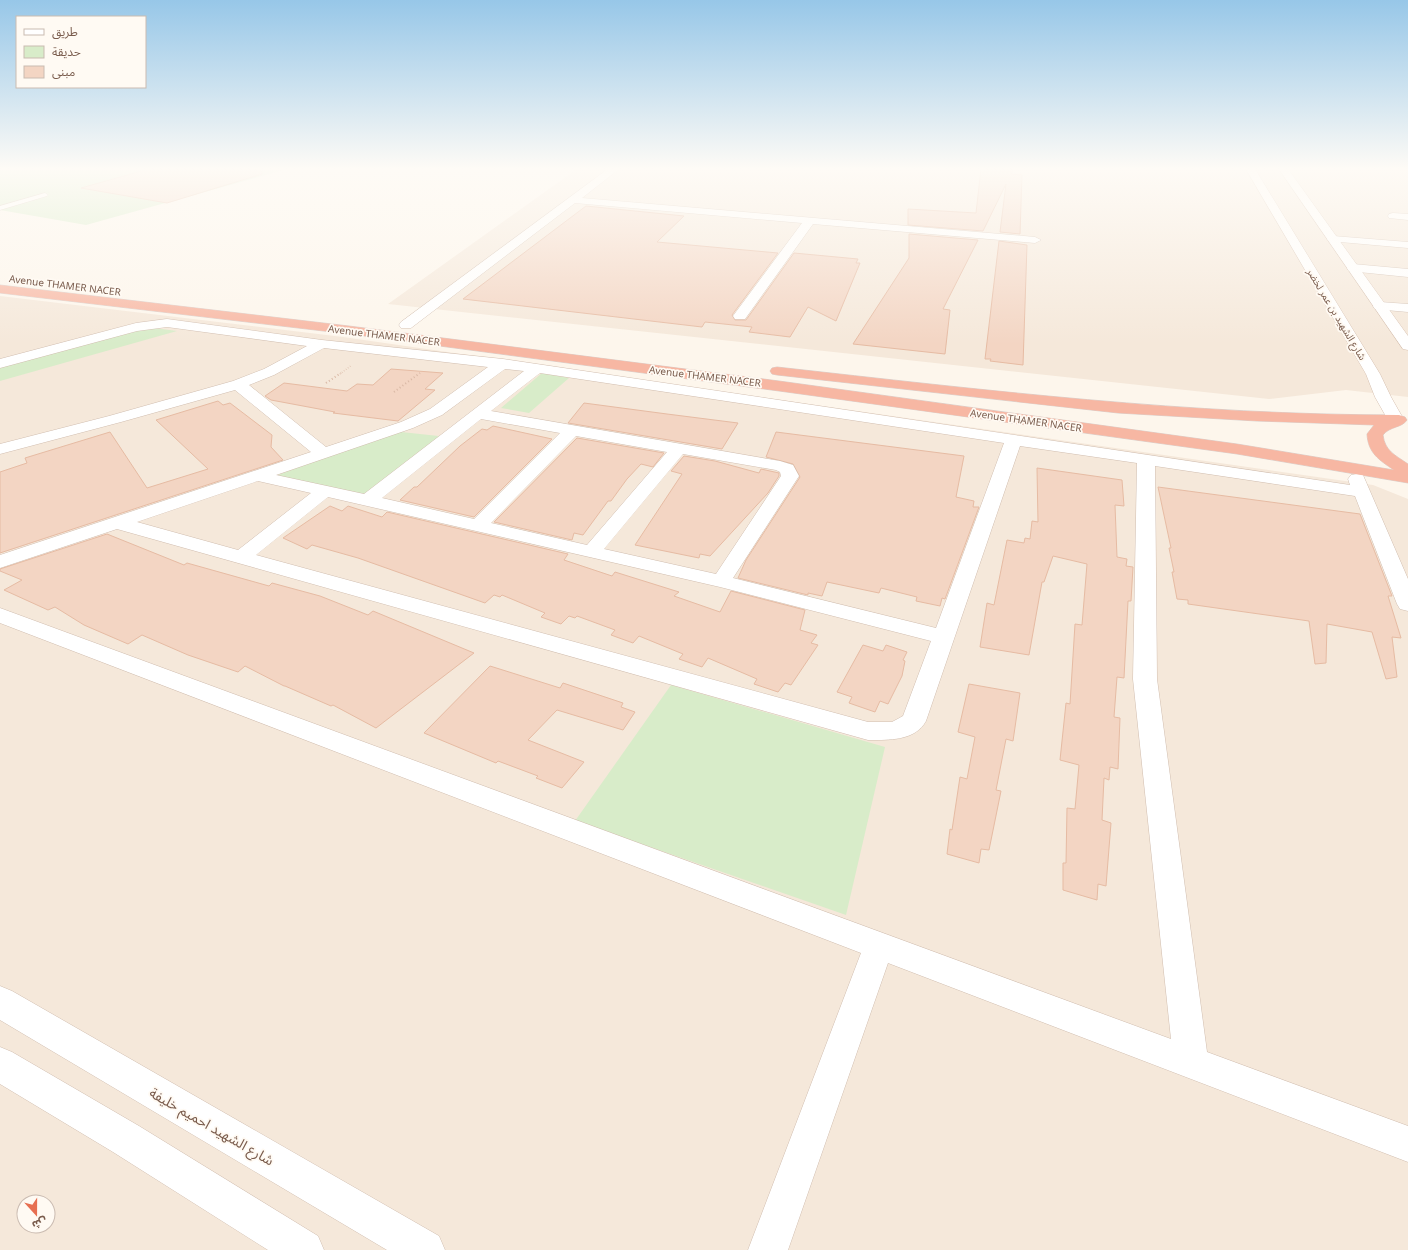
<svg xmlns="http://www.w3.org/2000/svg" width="1408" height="1250" font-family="'Noto Sans','Noto Sans Arabic',sans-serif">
<rect width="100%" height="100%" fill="#fdf6ec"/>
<!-- residential -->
<path fill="#f5e8da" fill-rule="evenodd" d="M577 169H1408V397L1346 390 1269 399 388 304Z
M0 296 343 337 1373 485 1408 499V1250H0ZM24 1202H48V1226H24Z"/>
<!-- green -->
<path fill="#d8ecc9" d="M0 169H287L86 225 0 210Z
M147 327 177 331 0 381V367Z
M542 373 569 378 529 413 501 408Z
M392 431 448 437 367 497 275 476Z
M671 685 885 747 846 915 575 821Z"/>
<!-- building -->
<path fill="#f3d5c3" stroke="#e6bba3" d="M149 169H261L262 174 167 203 81 188Z
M981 169H1014L1011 174 1022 175 1020 234 1000 232 1006 184 983 231 908 225V209L976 213Z
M586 206 684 216 657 242 778 253 732 315 735 320H746L794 253 858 259 856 263H860L836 321 808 307 790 337 749 332 752 327 705 322 702 327 463 299Z
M909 234 978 240 943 309 950 310 945 354 853 344 909 258Z
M999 241 1027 245 1023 365 990 361 991 359H985Z
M391 369 443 373 425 389 435 390 398 421 333 413 335 412 271 400 265 396 284 383 347 391 357 384 373 385Z
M218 401 223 405 230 403 272 435 271 447 283 460 0 553V472L27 463 25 458 110 432 147 488 208 469 156 420Z
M584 403 667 414 738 423 722 449 568 423Z
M493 426 552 439 474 517 400 500 414 487H417L460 446 482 429 487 430Z
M776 432 964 456 956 497 974 501 973 507H979L945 599 942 598 940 606 916 601 917 597 881 588 879 593 827 582 822 596 808 593V595L738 578 746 560 800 477 793 464 766 457Z
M577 438 664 453 653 467 641 464 627 479 611 501H608L583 535 574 533 572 540 494 522Z
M684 456 715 461 759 473 761 469 779 473V476L768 493 710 556 700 554 699 558 635 545 682 474 671 471Z
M1037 468 1122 480 1124 506 1115 505 1117 557 1127 559 1126 566 1133 567 1131 601H1128L1124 678 1117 677 1114 717 1120 718 1118 769 1110 767 1109 780 1104 778 1102 820 1111 823 1106 886 1098 884 1097 900 1063 890V863H1066L1067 808 1075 809 1079 765 1060 760 1066 703 1070 704 1075 624 1082 625 1087 564 1053 556 1044 582H1042L1029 655 980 647 987 603 994 605 1007 540 1024 543 1025 538 1030 539 1032 521 1038 522Z
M1158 487 1360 514 1392 596H1388L1401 638 1392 637 1397 677 1386 679 1372 632 1327 624 1326 663 1315 664 1309 621 1188 604V600L1177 599 1172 572H1174L1169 548H1171Z
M330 506 342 511 348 506 382 517 387 512 568 554 564 560 612 576 615 572 679 592 674 596 720 612 731 591 805 610 800 630 817 635 811 643 818 645 791 685 785 683 778 692 754 684 757 679 708 658 702 667 679 659 683 654 639 636 633 643 611 635 615 630 577 616 575 618 569 616 561 624 541 617 545 613 502 595 500 597 494 595 485 603 358 558 312 545 307 549 283 538Z
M107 534 184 565 187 563 269 586 272 583 320 596 368 615 373 611 474 653 376 728 333 705 331 706 285 686H284L245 666 238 672 188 655 142 635 128 644 84 625 55 607 48 610 4 590 22 580 0 571V569Z
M863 645 883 651 886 645 907 652 903 660 905 661 902 676 888 704 880 701 875 712 849 703 852 697 837 692Z
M490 666 560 688 563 683 623 703 621 707 635 712 623 730 557 710 528 740 584 762 562 788 536 778 538 776 498 761 496 763 424 733Z
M969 684 1020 693 1013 741 1006 739 996 790 1001 791 989 850 981 849 979 863 947 854 950 829 952 830 960 777 967 779 975 737 958 732Z"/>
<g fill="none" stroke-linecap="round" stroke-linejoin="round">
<defs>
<path id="lane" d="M45 193 48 195 47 196 0 210V206Z"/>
<path id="street" d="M608 169H619L582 198 1035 237 1041 240 1035 243 813 224 745 319H735L733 316 802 223 575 203 411 328H401L399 325 401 322Z
M1393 213 1408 214V220L1389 218 1388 216 1389 214Z
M1333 236 1408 242V248L1329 241 1327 239Z
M1353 264 1408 269V277L1349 271 1347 268 1349 265Z
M1380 302 1408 304V312L1375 309 1373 306 1375 303Z
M167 319 322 340 503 359 1350 485 1348 479 1351 475 1357 474 1363 475 1408 579V611L1400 609 1397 604 1355 496 1155 466 1157 679 1207 1052 1408 1126V1162L888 963 788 1250H748L861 953 0 623V608L1171 1039 1133 679 1137 463 1020 446 926 721C915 741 889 740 868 740L117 529 0 568V555L311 452 235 390 121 422 0 454V444L109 416 233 381 264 369 307 346 167 327 137 331 0 368V359L136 323ZM324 348 488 367 430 409 401 422 326 447 249 385 274 375ZM505 369 524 371 364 494 276 475 413 428 442 415ZM540 373 1004 443 936 628 733 578 799 476 793 465 780 461 491 411ZM481 419 560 433 474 519 382 498ZM576 436 667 452 587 545 491 523ZM683 454 776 470 780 472 781 476 716 574 604 549ZM258 481 311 493 238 550 137 522ZM328 497 720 587 931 641 903 716 892 722H868L256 555Z
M0 986 12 991 439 1236 445 1250H387L0 1020Z
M0 1047 12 1052 139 1126 318 1236 324 1250H268L113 1152 0 1084Z"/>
<path id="secondary" d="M1246 169H1255L1380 374 1391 397 1404 420 1402 423 1396 425 1390 423 1388 420 1375 397 1366 374Z
M1279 169H1288L1408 336V350L1403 349Z"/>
<path id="highway" d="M0 285 349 326 779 381 1237 444 1394 470C1379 460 1368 453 1367 434L1374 425 1257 421 1118 413 777 375 772 374 770 371 772 368 777 367C984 390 1191 415 1399 415L1405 417 1407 420C1402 428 1390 426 1383 435 1385 451 1395 455 1408 464V483L1237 454 779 391 349 334 0 293Z"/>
</defs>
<!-- lane casing -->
<use href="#lane" stroke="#d1beb0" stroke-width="1"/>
<!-- street casing -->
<use href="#street" stroke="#d1beb0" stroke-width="1"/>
<!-- secondary casing -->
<use href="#secondary" stroke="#d6c0b0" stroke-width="1"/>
<!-- highway casing -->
<use href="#highway" stroke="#dad1cd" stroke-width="1"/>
<!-- path-far1 -->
<path stroke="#d9b8a5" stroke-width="1.5" stroke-dasharray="0.5 2" stroke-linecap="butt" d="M340 374 352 365"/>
<!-- path -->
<path stroke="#d9b8a5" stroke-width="2" stroke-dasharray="1 2.5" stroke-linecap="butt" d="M326 383 341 373
M394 392 420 373"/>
<!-- lane -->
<use href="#lane" fill="#fff" fill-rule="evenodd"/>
<!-- street -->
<use href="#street" fill="#fff" fill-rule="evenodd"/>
<!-- secondary -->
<use href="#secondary" fill="#fff" fill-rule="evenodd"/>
<!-- highway -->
<use href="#highway" fill="#f7b7a3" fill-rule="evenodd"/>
</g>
<!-- sky -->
<linearGradient id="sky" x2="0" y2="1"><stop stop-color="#97c7e8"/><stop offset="0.49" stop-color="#fefbf6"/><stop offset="1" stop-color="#fefbf6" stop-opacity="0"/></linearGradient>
<rect width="1408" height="344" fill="url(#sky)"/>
<g text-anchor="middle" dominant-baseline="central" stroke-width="3.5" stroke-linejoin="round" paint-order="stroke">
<!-- far-street labels -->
<g font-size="10" fill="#7a5c4d" stroke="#fffaf3">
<text transform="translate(65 285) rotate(7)">Avenue THAMER NACER</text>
<text transform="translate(1337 314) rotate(59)">شارع الشهيد بن عمر لخضر</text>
<text transform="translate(384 335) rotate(7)">Avenue THAMER NACER</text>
<text transform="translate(705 376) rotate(7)">Avenue THAMER NACER</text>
<text transform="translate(1026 420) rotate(8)">Avenue THAMER NACER</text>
</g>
<!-- near-street labels -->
<g font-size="14" fill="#7a5c4d" stroke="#fffaf3">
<text transform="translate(212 1126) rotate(30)">شارع الشهيد احميم خليفة</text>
</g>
</g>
<!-- legend -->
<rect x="16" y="16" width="130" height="72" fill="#fffaf3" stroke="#cabbb1"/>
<rect x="24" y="29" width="20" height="6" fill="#ffffff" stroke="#cabbb1"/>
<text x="52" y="36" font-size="12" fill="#7a5c4d">طريق</text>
<rect x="24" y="46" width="20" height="12" fill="#d8ecc9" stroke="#cabbb1"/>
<text x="52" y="56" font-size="12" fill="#7a5c4d">حديقة</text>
<rect x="24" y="66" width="20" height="12" fill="#f3d5c3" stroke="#cabbb1"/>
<text x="52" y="76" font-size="12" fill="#7a5c4d">مبنى</text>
<!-- north arrow -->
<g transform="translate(36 1214) rotate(159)"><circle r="19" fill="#fffaf3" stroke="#cabbb1"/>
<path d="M0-3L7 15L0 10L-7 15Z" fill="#e76f51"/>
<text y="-6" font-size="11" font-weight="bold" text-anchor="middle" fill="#7a5c4d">ش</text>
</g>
</svg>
